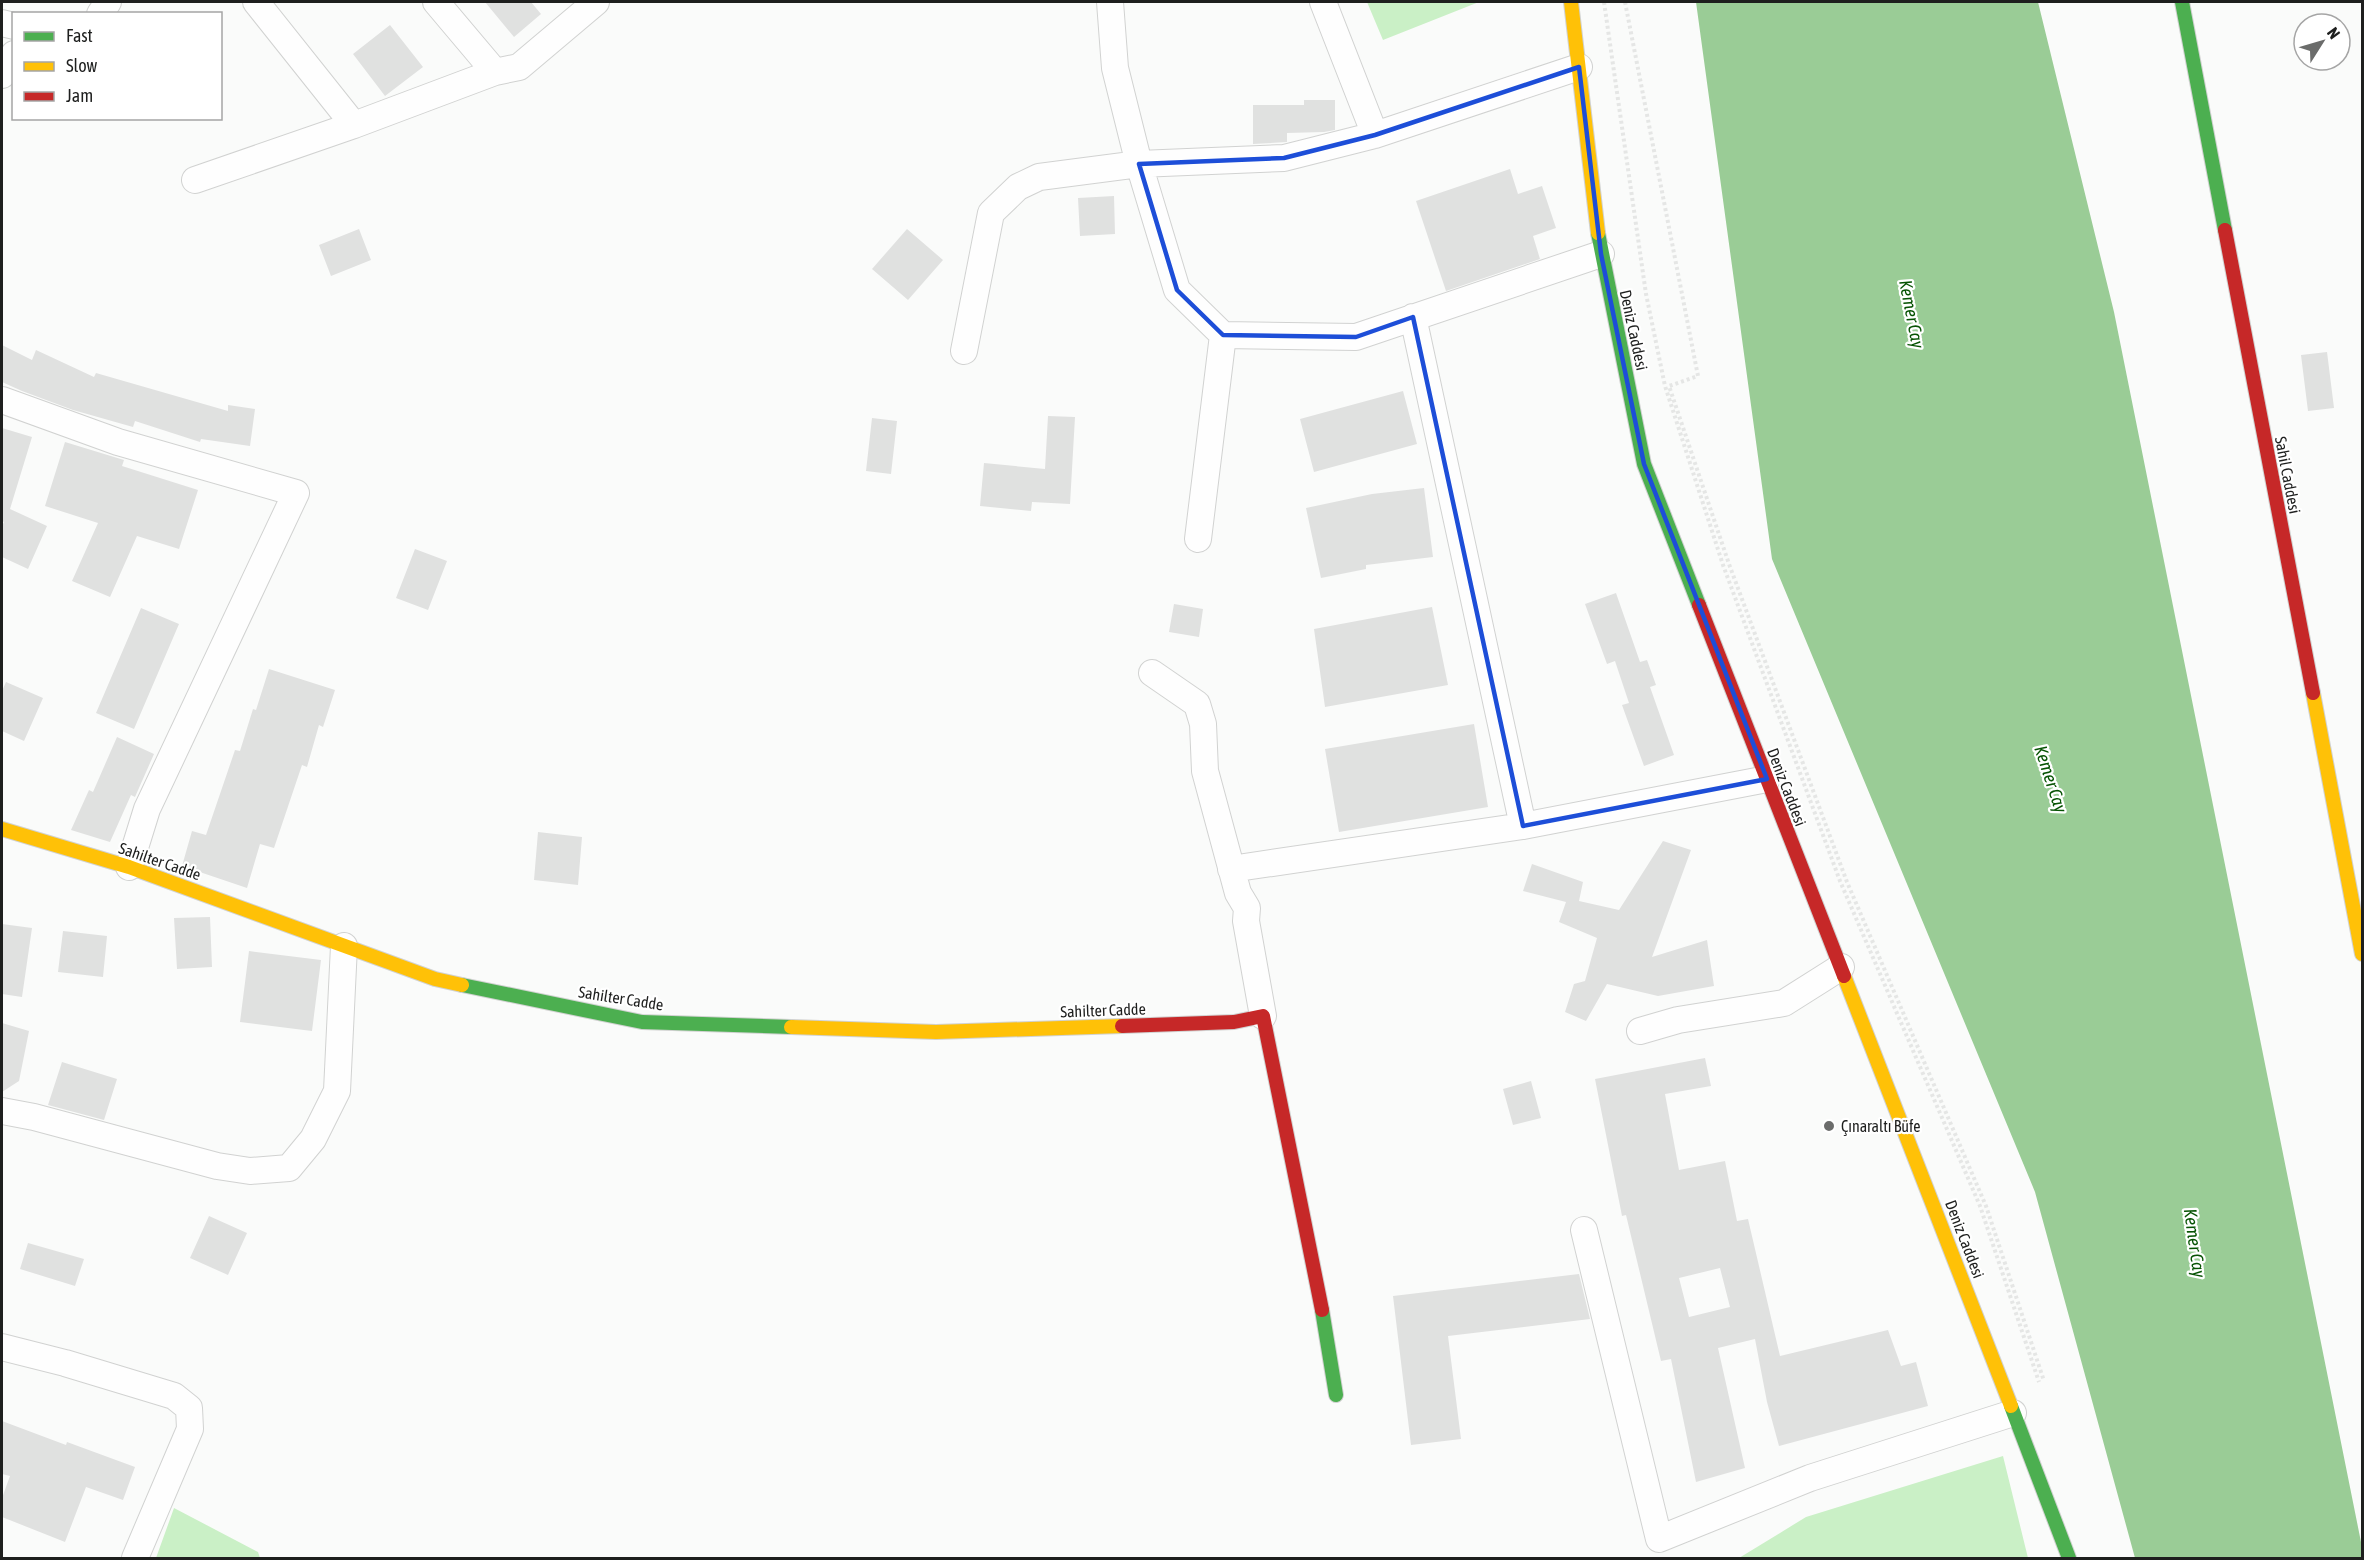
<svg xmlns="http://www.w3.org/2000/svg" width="2364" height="1560" font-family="'Asap Condensed',sans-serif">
<rect width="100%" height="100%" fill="#fafbfa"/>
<!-- green -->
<path fill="#caf0c6" d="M1367 2H1479L1383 40Z
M2003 1456 2028 1558H1739L1806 1517Z
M174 1508 258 1552 260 1558H156Z"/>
<!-- water -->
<path fill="#9acc96" d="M1696 2H2038L2114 312 2362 1547V1558H2135L2035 1192 1772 559Z"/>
<!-- building -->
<path fill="#e0e1e0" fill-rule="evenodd" d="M485 2H531L541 14 514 37Z
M390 25 423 67 385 96 353 54Z
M1304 100H1335V130L1324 132 1287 133V142L1253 144V105H1304Z
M1510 169 1518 194 1542 186 1556 228 1533 236 1540 259 1446 291 1416 201Z
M1114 196 1115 234 1080 236 1078 198Z
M359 229 371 260 331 276 319 245Z
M907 229 943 260 908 300 872 269Z
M2 345 32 360 36 350 94 377 96 373 228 411V405L255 409 250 446 201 439 200 442 135 421 133 427 73 410 22 391 2 382Z
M2327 352 2334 408 2308 411 2301 355Z
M1403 391 1417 444 1314 472 1300 419Z
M1048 416 1075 417 1070 504 1032 502 1031 511 980 506 984 463 1045 469Z
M872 418 897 421 891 474 866 471Z
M2 428 32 437 10 509 47 526 28 569 2 557V526L4 522 2 521Z
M65 442 124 460 122 466 198 490 179 549 137 536 110 597 72 581 98 523 45 506Z
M1424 488 1433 557 1366 565V569L1321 578 1306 508 1372 494Z
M415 549 447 561 428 610 396 598Z
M1616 593 1640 662 1647 660 1656 685 1650 687 1674 755 1644 766 1622 705 1629 703 1615 661 1607 664 1585 604Z
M1174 604 1203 609 1199 637 1169 632Z
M1432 607 1448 685 1325 707 1314 629Z
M141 608 179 624 134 729 96 713Z
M269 669 335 690 323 727 319 725 307 767 302 765 274 848 260 844 247 888 182 866 192 831 206 835 235 750 240 751 253 709 256 710Z
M6 682 43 698 24 741 2 731V691Z
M1474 724 1488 807 1339 832 1325 749Z
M117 737 154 754 135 797 131 795 110 842 71 830 89 790 93 792Z
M538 832 582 837 578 885 534 880Z
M1663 841 1691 850 1652 957 1707 940 1714 986 1658 996 1607 984 1586 1021 1565 1012 1574 984 1585 981 1597 938 1559 922 1566 902 1523 891 1532 864 1583 882 1579 901 1619 910Z
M210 917 212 967 177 969 174 918Z
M2 924 32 928 22 997 2 994Z
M63 931 107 936 103 977 58 972Z
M249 951 321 960 312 1031 240 1022Z
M2 1023 29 1031 19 1081 2 1092Z
M1705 1058 1711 1086 1665 1094 1679 1170 1725 1161 1737 1221 1748 1219 1780 1356 1888 1330 1901 1366 1916 1362 1928 1406 1779 1446 1767 1402 1755 1339 1718 1348 1745 1468 1696 1482 1671 1359 1661 1361 1626 1215 1622 1216 1595 1079ZM1720 1268 1730 1307 1689 1317 1679 1278Z
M62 1062 117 1079 104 1120 48 1105Z
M1531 1081 1541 1118 1513 1125 1503 1089Z
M209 1216 247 1233 228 1275 190 1258Z
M28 1243 84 1259 75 1286 20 1269Z
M1579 1274 1590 1319 1448 1336 1461 1439 1411 1445 1393 1296Z
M2 1421 66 1445 67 1442 135 1467 123 1500 86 1487 65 1542 2 1517V1498L10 1476 2 1474Z"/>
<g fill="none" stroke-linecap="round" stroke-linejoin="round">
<defs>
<path id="street" d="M256 2 354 125 495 72 519 67 596 2
M436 2 495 72
M1110 2 1115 68 1139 164 1177 290 1223 335
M1323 2 1375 135
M100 14 108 2
M2 23 14 26
M2 75 14 54
M195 180 354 125
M1413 317 1523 826
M964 351 991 213 1018 187 1039 177 1139 164 1284 158 1375 135 1579 67
M2 400 118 442 296 493 147 809 129 867
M1198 539 1223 335 1356 337 1601 254
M1152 673 1197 704 1203 724 1205 771 1238 893 1247 908 1246 921 1263 1016
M1231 869 1523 826 1767 779
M1640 1031 1678 1020 1784 1003 1841 967
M2 1111 34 1117 217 1166 250 1171 289 1168 313 1139 337 1091 344 946
M1584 1230 1659 1539 1810 1478 2013 1413
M2 1347 65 1363 174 1396 189 1408 190 1429 135 1558"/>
<path id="fast" d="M2182 2 2225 230
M1598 233 1644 464 1699 605
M462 985 642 1022 791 1027
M1322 1310 1336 1395
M2011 1406 2069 1558"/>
<path id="slow" d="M1571 2 1598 233
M2313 693 2362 954
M2 829 129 867 435 979 462 985
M1844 976 2011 1406
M791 1027 936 1032 1122 1026"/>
<path id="jam" d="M2225 230 2313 693
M1699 605 1844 976
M1122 1026 1234 1022 1263 1016 1322 1310"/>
</defs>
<!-- street casing -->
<use href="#street" stroke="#d1d2d1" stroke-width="28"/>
<!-- fast casing -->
<use href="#fast" stroke="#d1d2d1" stroke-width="16"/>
<!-- slow casing -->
<use href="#slow" stroke="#d1d2d1" stroke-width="16"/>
<!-- jam casing -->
<use href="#jam" stroke="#d1d2d1" stroke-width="16"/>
<!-- path -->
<path stroke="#e5e6e5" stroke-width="4" stroke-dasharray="3 3" stroke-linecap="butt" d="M1604 2 1646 294 1665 386 1723 565 1840 881 1980 1206 2039 1382
M1625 2 1698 376 1669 386 1729 564 1847 882 1986 1206 2044 1381"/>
<!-- street -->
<use href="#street" stroke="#fefefe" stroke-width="26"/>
<!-- fast -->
<use href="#fast" stroke="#4caf50" stroke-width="14"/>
<!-- slow -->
<use href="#slow" stroke="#ffc107" stroke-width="14"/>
<!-- jam -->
<use href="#jam" stroke="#c62828" stroke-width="14"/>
</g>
<!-- marked area -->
<path fill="none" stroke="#1d4ed8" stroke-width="4.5" stroke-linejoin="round" d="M1579 67 1601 254 1644 464 1767 779 1523 826 1413 317 1356 337 1223 335 1177 290 1139 164 1284 158 1375 135Z"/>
<!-- markers -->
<circle fill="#6b6c6b" stroke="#fff" stroke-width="2" cx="1829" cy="1126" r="6"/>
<g text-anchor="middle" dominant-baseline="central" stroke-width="4.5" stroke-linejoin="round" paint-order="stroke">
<!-- street labels -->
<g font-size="16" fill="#1e1f1e" stroke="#fff">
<text transform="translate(1634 330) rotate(78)">Deniz Caddesi</text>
<text transform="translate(2288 475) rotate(79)">Sahil Caddesi</text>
<text transform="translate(1787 787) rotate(69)">Deniz Caddesi</text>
<text transform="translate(160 861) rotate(19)">Sahilter Cadde</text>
<text transform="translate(621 998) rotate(9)">Sahilter Cadde</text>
<text transform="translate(1103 1010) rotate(-2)">Sahilter Cadde</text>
<text transform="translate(1965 1239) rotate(69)">Deniz Caddesi</text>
</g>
<!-- poi labels -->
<g font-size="16" fill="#1e1f1e" stroke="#fff" text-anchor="start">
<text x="1841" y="1126">Çınaraltı Büfe</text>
</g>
<!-- water labels -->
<g font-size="18" font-style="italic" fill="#065303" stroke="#fff">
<text transform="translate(1912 314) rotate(79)">Kemer Cay</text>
<text transform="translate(2051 779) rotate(72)">Kemer Cay</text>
<text transform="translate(2195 1243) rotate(82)">Kemer Cay</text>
</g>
</g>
<!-- border -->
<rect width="2364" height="1560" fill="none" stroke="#1e1f1e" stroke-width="6"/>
<!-- legend -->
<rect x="12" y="12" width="210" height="108" fill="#ffffff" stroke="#a5a5a5" stroke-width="1.5"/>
<rect x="24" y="32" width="30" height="9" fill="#4caf50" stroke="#a5a5a5" stroke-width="1.5"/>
<text x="66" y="42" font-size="18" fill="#1e1f1e">Fast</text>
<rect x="24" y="62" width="30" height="9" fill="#ffc107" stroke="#a5a5a5" stroke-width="1.5"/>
<text x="66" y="72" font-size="18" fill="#1e1f1e">Slow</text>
<rect x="24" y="92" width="30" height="9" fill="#c62828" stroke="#a5a5a5" stroke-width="1.5"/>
<text x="66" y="102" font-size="18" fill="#1e1f1e">Jam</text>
<!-- north arrow -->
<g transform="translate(2322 42) rotate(53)"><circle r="28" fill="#ffffff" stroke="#a5a5a5" stroke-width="1.5"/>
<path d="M0-4.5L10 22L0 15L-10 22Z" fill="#6b6c6b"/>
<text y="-9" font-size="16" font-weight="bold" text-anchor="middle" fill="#1e1f1e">N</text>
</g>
</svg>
